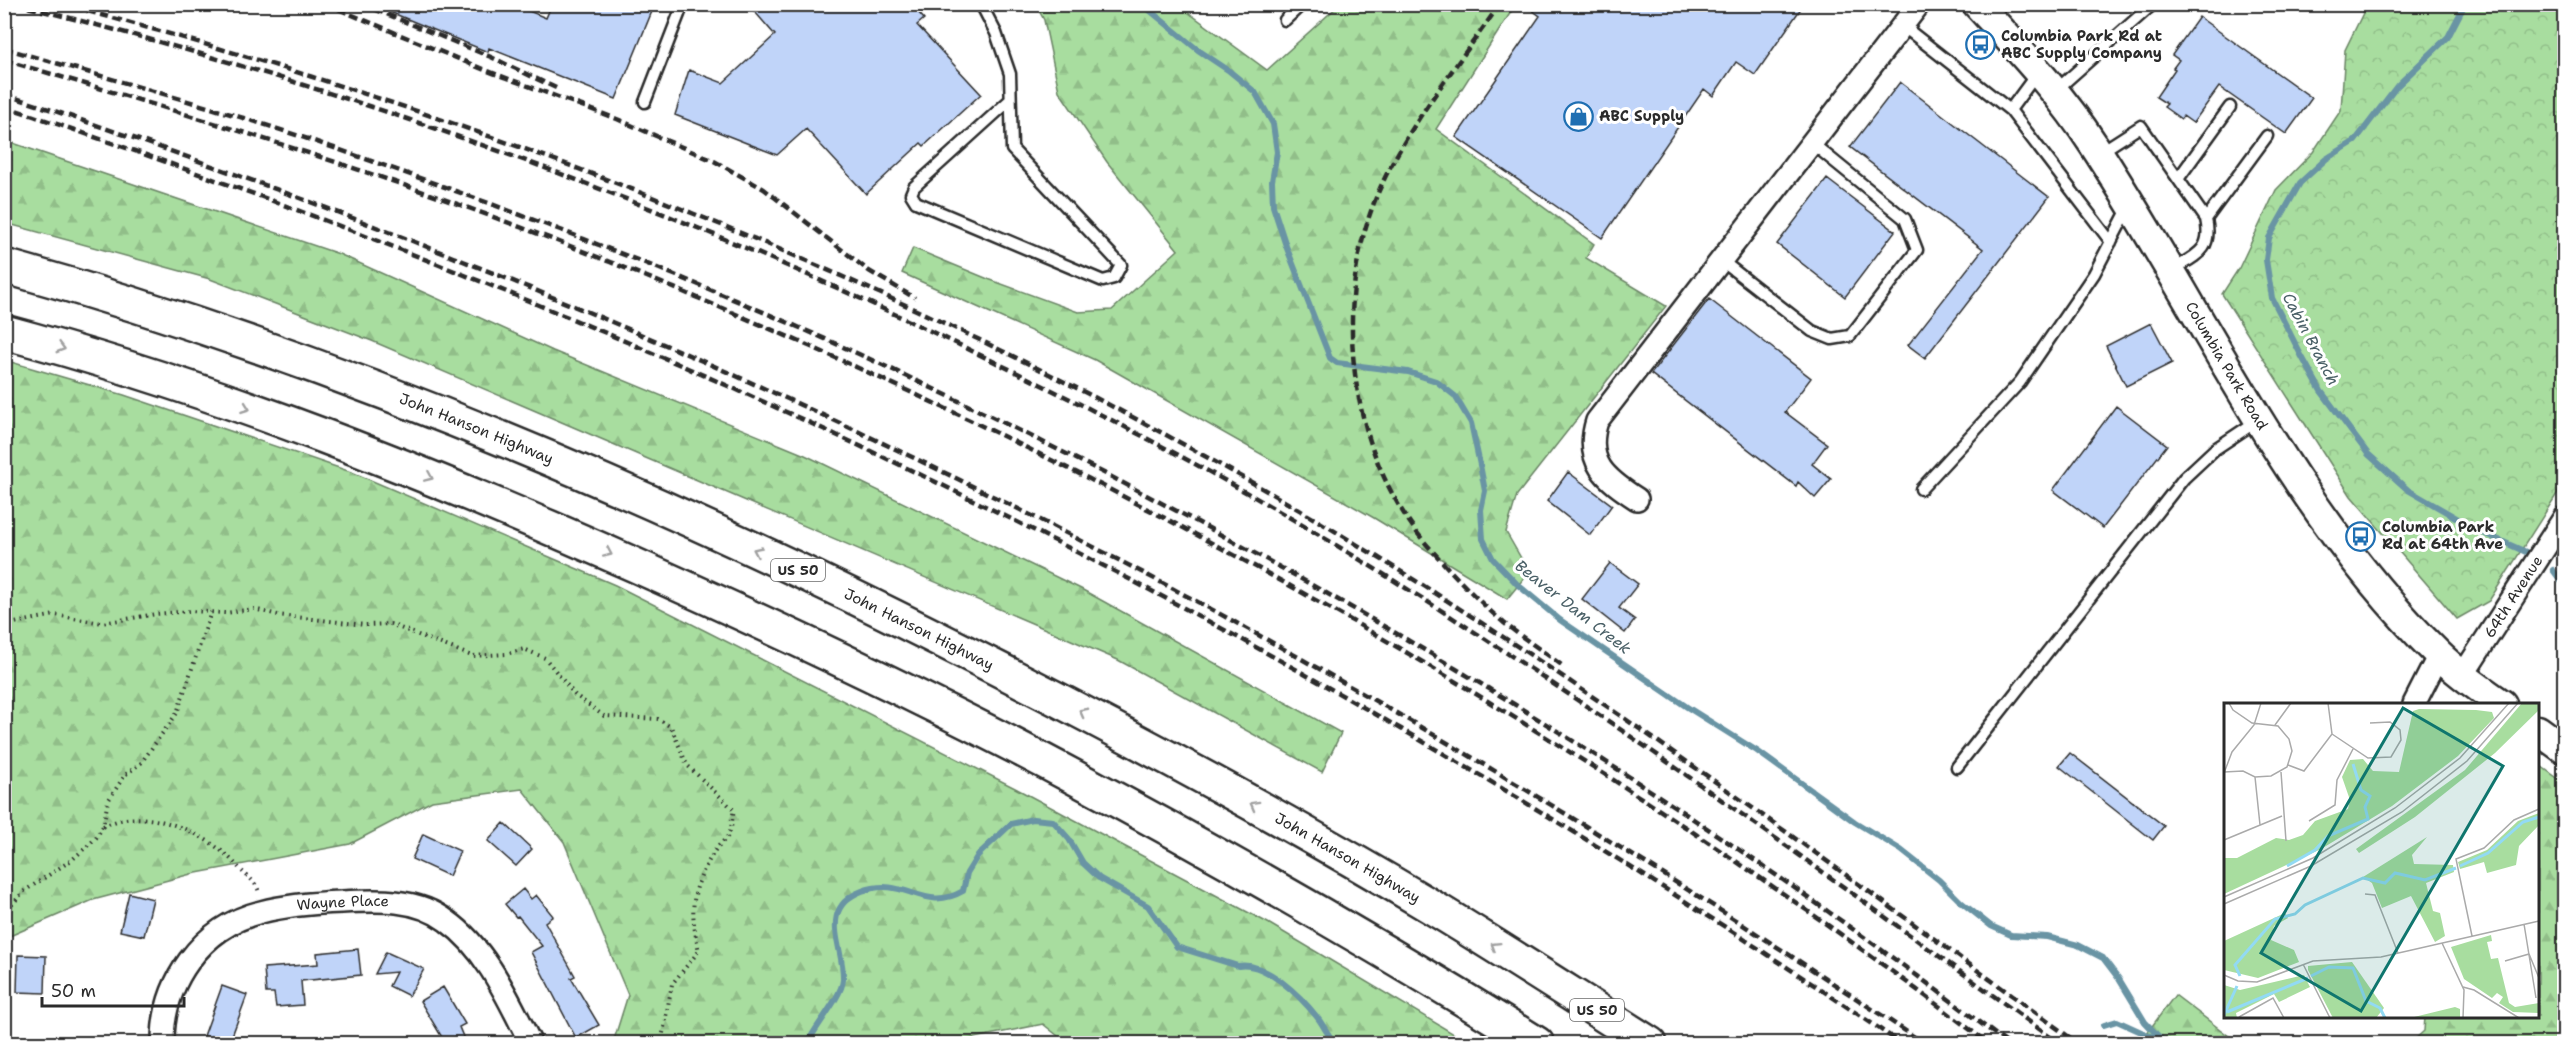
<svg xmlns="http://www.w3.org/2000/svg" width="2569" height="1048" font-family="'Shantell Sans',sans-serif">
<defs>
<pattern id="forest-firs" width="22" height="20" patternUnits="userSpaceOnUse" patternTransform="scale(1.5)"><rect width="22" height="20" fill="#a8dd9f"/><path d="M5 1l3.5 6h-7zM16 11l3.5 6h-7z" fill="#91be89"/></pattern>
<pattern id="park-crowns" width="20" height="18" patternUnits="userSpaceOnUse" patternTransform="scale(1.5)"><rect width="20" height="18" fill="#a8dd9f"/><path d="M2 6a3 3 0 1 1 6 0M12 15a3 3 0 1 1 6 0" fill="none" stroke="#91be89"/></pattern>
</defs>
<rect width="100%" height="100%" fill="#fff"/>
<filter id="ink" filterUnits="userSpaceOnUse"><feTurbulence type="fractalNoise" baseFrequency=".0167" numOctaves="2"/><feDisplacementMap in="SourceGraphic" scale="12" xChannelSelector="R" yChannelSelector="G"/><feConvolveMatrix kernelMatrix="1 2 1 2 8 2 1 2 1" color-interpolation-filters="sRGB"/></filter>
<g filter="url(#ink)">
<!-- forest -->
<path fill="url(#forest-firs)" stroke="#6a8465" stroke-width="1.5" d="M1516 4 1436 129 1594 244 1586 258 1666 306 1517 495 1506 532 1529 572 1507 599 1374 518 1095 360 902 273 913 248 988 279 1078 312 1112 310 1178 250 1107 162 1059 91 1044 20 1036 5H1178L1267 70 1339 5Z
M4 140 339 254 553 351 805 455 1081 589 1341 733 1322 772 1118 660 372 341 210 279 5 223Z
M4 360 124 395 354 473 615 585 1015 788 1268 923 1469 1043 1068 1044 1043 1024 964 1040 960 1044 613 1043 628 995 564 842 522 789 432 801 350 844 191 874 93 900 5 938Z
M2538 764 2564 783V1043H2411L2424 1031 2425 1017 2538 1016Z
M2175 995 2238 1043 2145 1044 2141 1041Z"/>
<!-- park -->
<path fill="url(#park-crowns)" stroke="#6a8465" stroke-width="1.5" d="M2367 5H2564V483L2489 601 2457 619 2351 496 2222 294 2239 268 2276 190 2313 152 2341 110 2345 50Z"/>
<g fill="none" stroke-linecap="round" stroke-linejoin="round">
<!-- stream -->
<path stroke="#6994a4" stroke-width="6" d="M1142 4 1198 50 1228 70 1255 92 1273 124 1277 152 1272 181 1273 206 1286 246 1330 358 1337 363 1408 372 1436 381 1455 396 1471 423 1480 465 1485 491 1481 510 1483 539 1493 559 1518 585 1560 620 1687 707 1757 751 1855 822 1901 850 1939 880 1961 902 1991 926 2011 935 2047 937 2078 945 2103 958 2119 979 2145 1022 2166 1044
M2465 4 2448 37 2397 86 2355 141 2326 159 2300 183 2269 238 2266 260 2272 298 2301 355 2321 391 2368 454 2408 490 2481 532 2526 552
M2553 570 2564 585
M2104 1025 2117 1021 2161 1041
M807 1044C815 1027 842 996 843 980 845 948 816 909 862 891 906 875 923 914 963 891L967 873 978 855 1011 824 1033 819 1053 821 1069 839 1083 863 1099 878 1148 906 1177 947 1238 966C1266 961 1301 997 1317 1017 1324 1026 1328 1036 1336 1044"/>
</g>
<!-- building -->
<path fill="#c0d4f9" stroke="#2b2b2b" stroke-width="1.5" d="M512 4 546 18 552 4H655L616 99 489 48 488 52 373 5Z
M748 4H911L924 19 917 25 981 94 924 146 921 143 866 194 806 129 777 155 675 115 689 70 723 83 775 35Z
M1524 4H1804L1755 75 1736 62 1713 96 1704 89 1602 238 1456 137 1540 16Z
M2199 17 2312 98 2286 134 2219 87 2193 123 2183 116 2181 119 2164 107 2167 104 2156 97 2175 69 2173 68 2179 60 2172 55Z
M1900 82 2049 197 1925 358 1908 345 1983 249 1850 147Z
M1827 179 1895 231 1845 297 1777 244Z
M1709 299 1811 378 1785 412 1827 444 1812 464 1831 479 1815 498 1798 482 1796 486 1651 374Z
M2151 323 2172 363 2126 386 2106 346Z
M2116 406 2167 445 2103 528 2053 490Z
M1568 472 1612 505 1590 535 1547 501Z
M1610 563 1638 584 1619 608 1635 620 1625 633 1582 599Z
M2070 753 2164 826 2153 840 2059 766Z
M504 823 532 849 516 866 488 841Z
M423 834 460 851 449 876 412 859Z
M523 889 531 899 536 895 553 916 545 922 575 976 571 978 599 1025 576 1038 531 952 542 946 518 916 516 917 505 904Z
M129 893 153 899 144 936 120 931Z
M358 949 361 975 301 981 303 1005 276 1007 274 993H266L264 968 318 964 317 953Z
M386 952 424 969 409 996 389 986 396 972 375 974Z
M18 955 46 956 45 993 17 992Z
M222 986 247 995 229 1044 204 1036Z
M443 987 465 1024 459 1027 466 1044H446L420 1001Z"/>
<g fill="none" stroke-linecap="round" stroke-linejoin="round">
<defs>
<path id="lane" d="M981 4 996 33 1010 74 1012 149 1121 265 1114 278 1103 281 916 202 911 194 914 187 1010 100
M1285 20 1302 4
M1903 26 2010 110
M2038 72 2010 110 2111 242
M2055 91 2153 4
M645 102 683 4
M2099 153 2141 126 2206 219C2213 251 2196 255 2172 270
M2178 179 2230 107
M2206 219 2267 136
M1722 261 1812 331 1832 339 1850 336 1917 250 1905 219 1813 144
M1921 489 2020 382 2094 274 2129 207
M1957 767 2184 478 2215 449 2257 421"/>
<g id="street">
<path d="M1637 499C1606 479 1584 462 1597 421L1919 4"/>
<path id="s1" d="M2463 675 2564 518"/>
<path d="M2414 704 2439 655"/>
<path id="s2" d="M163 1044C162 983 201 927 261 912 287 905 315 903 342 902 378 900 417 898 447 921 487 949 509 1001 531 1044"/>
</g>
<g id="secondary">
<path id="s3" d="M1977 4C2018 49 2060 93 2093 144 2205 315 2290 509 2438 654 2457 673 2480 689 2502 704"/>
<path d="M2538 730 2564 749"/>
</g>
<g id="highway">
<path id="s4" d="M4 266C296 347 578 463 850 595 1048 692 1243 794 1432 907 1505 951 1577 998 1650 1044"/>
<path d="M4 332C221 390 430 474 635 565 783 631 930 700 1072 776 1230 860 1385 950 1537 1044"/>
</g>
</defs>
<!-- lane casing -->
<use href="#lane" stroke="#2b2b2b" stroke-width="15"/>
<!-- street casing -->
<use href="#street" stroke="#2b2b2b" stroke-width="26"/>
<!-- secondary casing -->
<use href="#secondary" stroke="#2b2b2b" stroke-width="33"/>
<!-- highway casing -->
<use href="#highway" stroke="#2b2b2b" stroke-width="38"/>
<!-- path -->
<path stroke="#2b2b2b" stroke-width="4" stroke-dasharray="1.5 4.5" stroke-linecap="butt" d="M4 625 55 615 102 623 156 614 191 611 225 613 254 609 278 615 365 625 390 624 472 656 506 654 524 649 545 658 575 695 604 716 658 719 671 727 687 765 734 810C732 817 732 828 729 834 726 840 718 845 714 852 691 890 689 908 699 951L672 984 661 1044
M103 826C111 823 118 820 126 819 166 814 214 838 239 868 247 877 255 880 259 892
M4 914 23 892 73 859 96 838 103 826 108 801 125 775 141 763 177 713 211 612"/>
<!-- lane -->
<use href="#lane" stroke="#fff" stroke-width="10"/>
<!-- street -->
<use href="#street" stroke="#fff" stroke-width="21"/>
<!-- secondary -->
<use href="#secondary" stroke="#fff" stroke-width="28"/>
<!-- highway -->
<use href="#highway" stroke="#fff" stroke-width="33"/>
<!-- rail -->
<path stroke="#2b2b2b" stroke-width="4.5" stroke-dasharray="9 4.5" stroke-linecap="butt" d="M15 4C346 86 668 203 974 352 1072 399 1169 448 1263 502 1542 663 1799 855 2060 1044
M61 4C483 116 893 276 1272 494 1554 657 1815 853 2079 1044
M326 4 485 70 617 119 714 161 764 189 869 271 915 298
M362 4 491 57 558 89
M1500 4C1455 69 1391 145 1368 220 1334 325 1354 461 1428 546 1451 572 1478 601 1504 623 1523 638 1544 652 1563 666
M1530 7 1532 4
M4 48C106 78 208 105 308 139 504 206 699 280 887 367 1283 551 1661 778 2008 1044
M4 60C209 120 412 182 610 262 1102 459 1568 722 1989 1044
M4 94C414 230 815 396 1196 601 1447 736 1688 886 1925 1044
M4 106C382 233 752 384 1106 567 1381 710 1646 870 1902 1044"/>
</g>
<!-- one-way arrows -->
<defs><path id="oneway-chevron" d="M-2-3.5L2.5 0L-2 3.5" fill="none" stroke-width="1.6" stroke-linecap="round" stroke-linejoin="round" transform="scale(1.5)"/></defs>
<g stroke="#a0a0a0">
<use href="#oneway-chevron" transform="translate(61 348) rotate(16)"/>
<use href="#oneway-chevron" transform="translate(246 408) rotate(20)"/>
<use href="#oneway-chevron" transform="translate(429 477) rotate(23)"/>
<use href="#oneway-chevron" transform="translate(757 551) rotate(-155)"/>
<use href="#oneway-chevron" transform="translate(608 553) rotate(24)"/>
<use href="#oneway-chevron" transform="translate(1083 712) rotate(-152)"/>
<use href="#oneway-chevron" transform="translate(1254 805) rotate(-151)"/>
<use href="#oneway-chevron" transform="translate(1495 946) rotate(-148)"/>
</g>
</g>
<!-- icons -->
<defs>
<symbol id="bus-ring" viewBox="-11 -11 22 22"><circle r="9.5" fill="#fff" stroke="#1f6fb2" stroke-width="1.5"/><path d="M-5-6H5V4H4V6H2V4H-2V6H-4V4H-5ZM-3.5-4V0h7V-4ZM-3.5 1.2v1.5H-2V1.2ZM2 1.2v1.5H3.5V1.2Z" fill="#1f6fb2"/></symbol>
<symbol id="shop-ring" viewBox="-11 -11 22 22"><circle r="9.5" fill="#fff" stroke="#1f6fb2" stroke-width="1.5"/><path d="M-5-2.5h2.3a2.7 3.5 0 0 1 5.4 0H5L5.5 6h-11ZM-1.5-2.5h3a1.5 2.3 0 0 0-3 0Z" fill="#1f6fb2"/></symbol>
</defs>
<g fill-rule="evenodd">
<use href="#bus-ring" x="1964" y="28" width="33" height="33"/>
<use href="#shop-ring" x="1562" y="100" width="33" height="33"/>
<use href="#bus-ring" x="2344" y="520" width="33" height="33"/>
</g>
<g text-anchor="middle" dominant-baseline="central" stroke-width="6" stroke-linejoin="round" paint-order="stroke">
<!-- shield labels -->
<g fill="#fff" stroke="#6b6b6b" stroke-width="1.5">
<rect x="771" y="559" width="54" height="22" rx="4.5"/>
<rect x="1570" y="999" width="54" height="22" rx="4.5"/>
</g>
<g font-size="14" font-weight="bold" fill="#2b2b2b">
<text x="798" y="570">US 50</text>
<text x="1597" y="1010">US 50</text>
</g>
<!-- poi labels -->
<g font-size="15" font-weight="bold" fill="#2b2b2b" stroke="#fff" text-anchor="start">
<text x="2001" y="36">Columbia Park Rd at<tspan x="2001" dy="17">ABC Supply Company</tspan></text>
<text x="1599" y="116">ABC Supply</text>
<text x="2382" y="527">Columbia Park<tspan x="2382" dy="17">Rd at 64th Ave</tspan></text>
</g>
<!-- street labels -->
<g font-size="15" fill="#2b2b2b" stroke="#fff">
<text stroke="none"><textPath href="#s3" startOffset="441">Columbia Park Road</textPath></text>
<text stroke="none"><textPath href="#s4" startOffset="500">John Hanson Highway</textPath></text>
<text stroke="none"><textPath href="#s1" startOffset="93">64th Avenue</textPath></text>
<text stroke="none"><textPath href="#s4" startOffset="986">John Hanson Highway</textPath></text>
<text stroke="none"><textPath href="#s4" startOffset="1472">John Hanson Highway</textPath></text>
<text stroke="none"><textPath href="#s2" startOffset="260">Wayne Place</textPath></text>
</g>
<!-- water labels -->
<g font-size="16" font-style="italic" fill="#4a6067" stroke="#fff">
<text transform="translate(2311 339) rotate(62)">Cabin Branch</text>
<text transform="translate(1573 607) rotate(38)">Beaver Dam Creek</text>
</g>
</g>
<!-- overview -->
<g transform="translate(2224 703)">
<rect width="315" height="315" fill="#fff"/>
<path d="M298 0H315V7L271 50 191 114 135 150 132 146 241 67ZM195 6 252 7 268 9 270 15 234 53 168 103 97 146 0 191V155H13L52 135 65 137 79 132 91 118 124 106 126 97 118 74 126 57 139 56 149 68 175 69 189 8ZM315 110V122L295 143 292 162 263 170 260 159 236 166 234 159 263 147 294 118ZM203 134 188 152 190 161 229 162 230 169 202 180 209 208 216 210 221 233 211 239 187 193 158 205 148 180 139 174ZM61 210 64 215 50 223 47 237 70 247 75 259 34 275 0 267V238ZM267 232 268 238 263 239 267 256 274 255 285 300 291 304 315 300V310L289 309 275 300 279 294 273 290 268 295 240 276 227 244ZM80 272 86 284 55 299 50 291 12 310 13 315H0V282L16 287ZM231 304 236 306V315H186Z" fill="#a8dd9f"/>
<path d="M128 259 160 305 152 315H109L84 267V263Z" fill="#a8dd9f"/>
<path fill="none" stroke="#92daf4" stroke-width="3" d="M63 163 91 147 104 133 144 116 141 104 146 93 137 87 129 61M236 163 264 150 299 119 315 114M16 273 11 262 51 216 71 211 81 202 139 175 161 180 171 170 201 177 232 165M87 273 105 264 129 265 142 298 156 305 161 315M3 309 84 275M0 312 13 283"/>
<path fill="none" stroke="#aaa" stroke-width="1.5" d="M51 22 67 0M108 31 144 55 167 54 177 37 176 27 166 19 146 20M64 62 80 68 108 31 104 0M0 69 19 68 31 74 47 73 63 64 68 48 65 36 54 23 28 20 9 7 5 0M57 69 62 138M0 70 8 49 30 22 37 0M31 74 36 122M0 92V127M85 118 111 102 113 77 129 46M0 137 58 113M141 191 151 192 174 250M0 194 89 155 171 105 236 55 285 0M0 201 87 163 178 109 243 58 294 0M300 221 312 295M248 233 232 156 260 145 290 117 315 106M218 240 240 287 239 315M281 258 305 251 315 275M79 261 106 315M0 272 14 278 33 279 89 258 157 254 315 218M239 284 250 287 295 315M15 314 49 295 60 315"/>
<path fill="#0f766e" fill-opacity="0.15" stroke="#0f766e" stroke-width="3" d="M179 5 279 63 137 308 37 250Z"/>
<rect width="315" height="315" fill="none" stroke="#2b2b2b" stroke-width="3"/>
</g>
<!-- margin -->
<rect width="2569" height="1048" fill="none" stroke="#fff" stroke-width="24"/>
<rect x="12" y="12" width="2545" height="1024" fill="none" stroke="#2b2b2b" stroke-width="2" filter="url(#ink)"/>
<!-- scale -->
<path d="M42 997v9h142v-9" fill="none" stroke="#2b2b2b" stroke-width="3"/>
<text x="51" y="997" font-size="18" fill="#2b2b2b" stroke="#ffffff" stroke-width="4.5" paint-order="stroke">50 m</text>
</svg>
